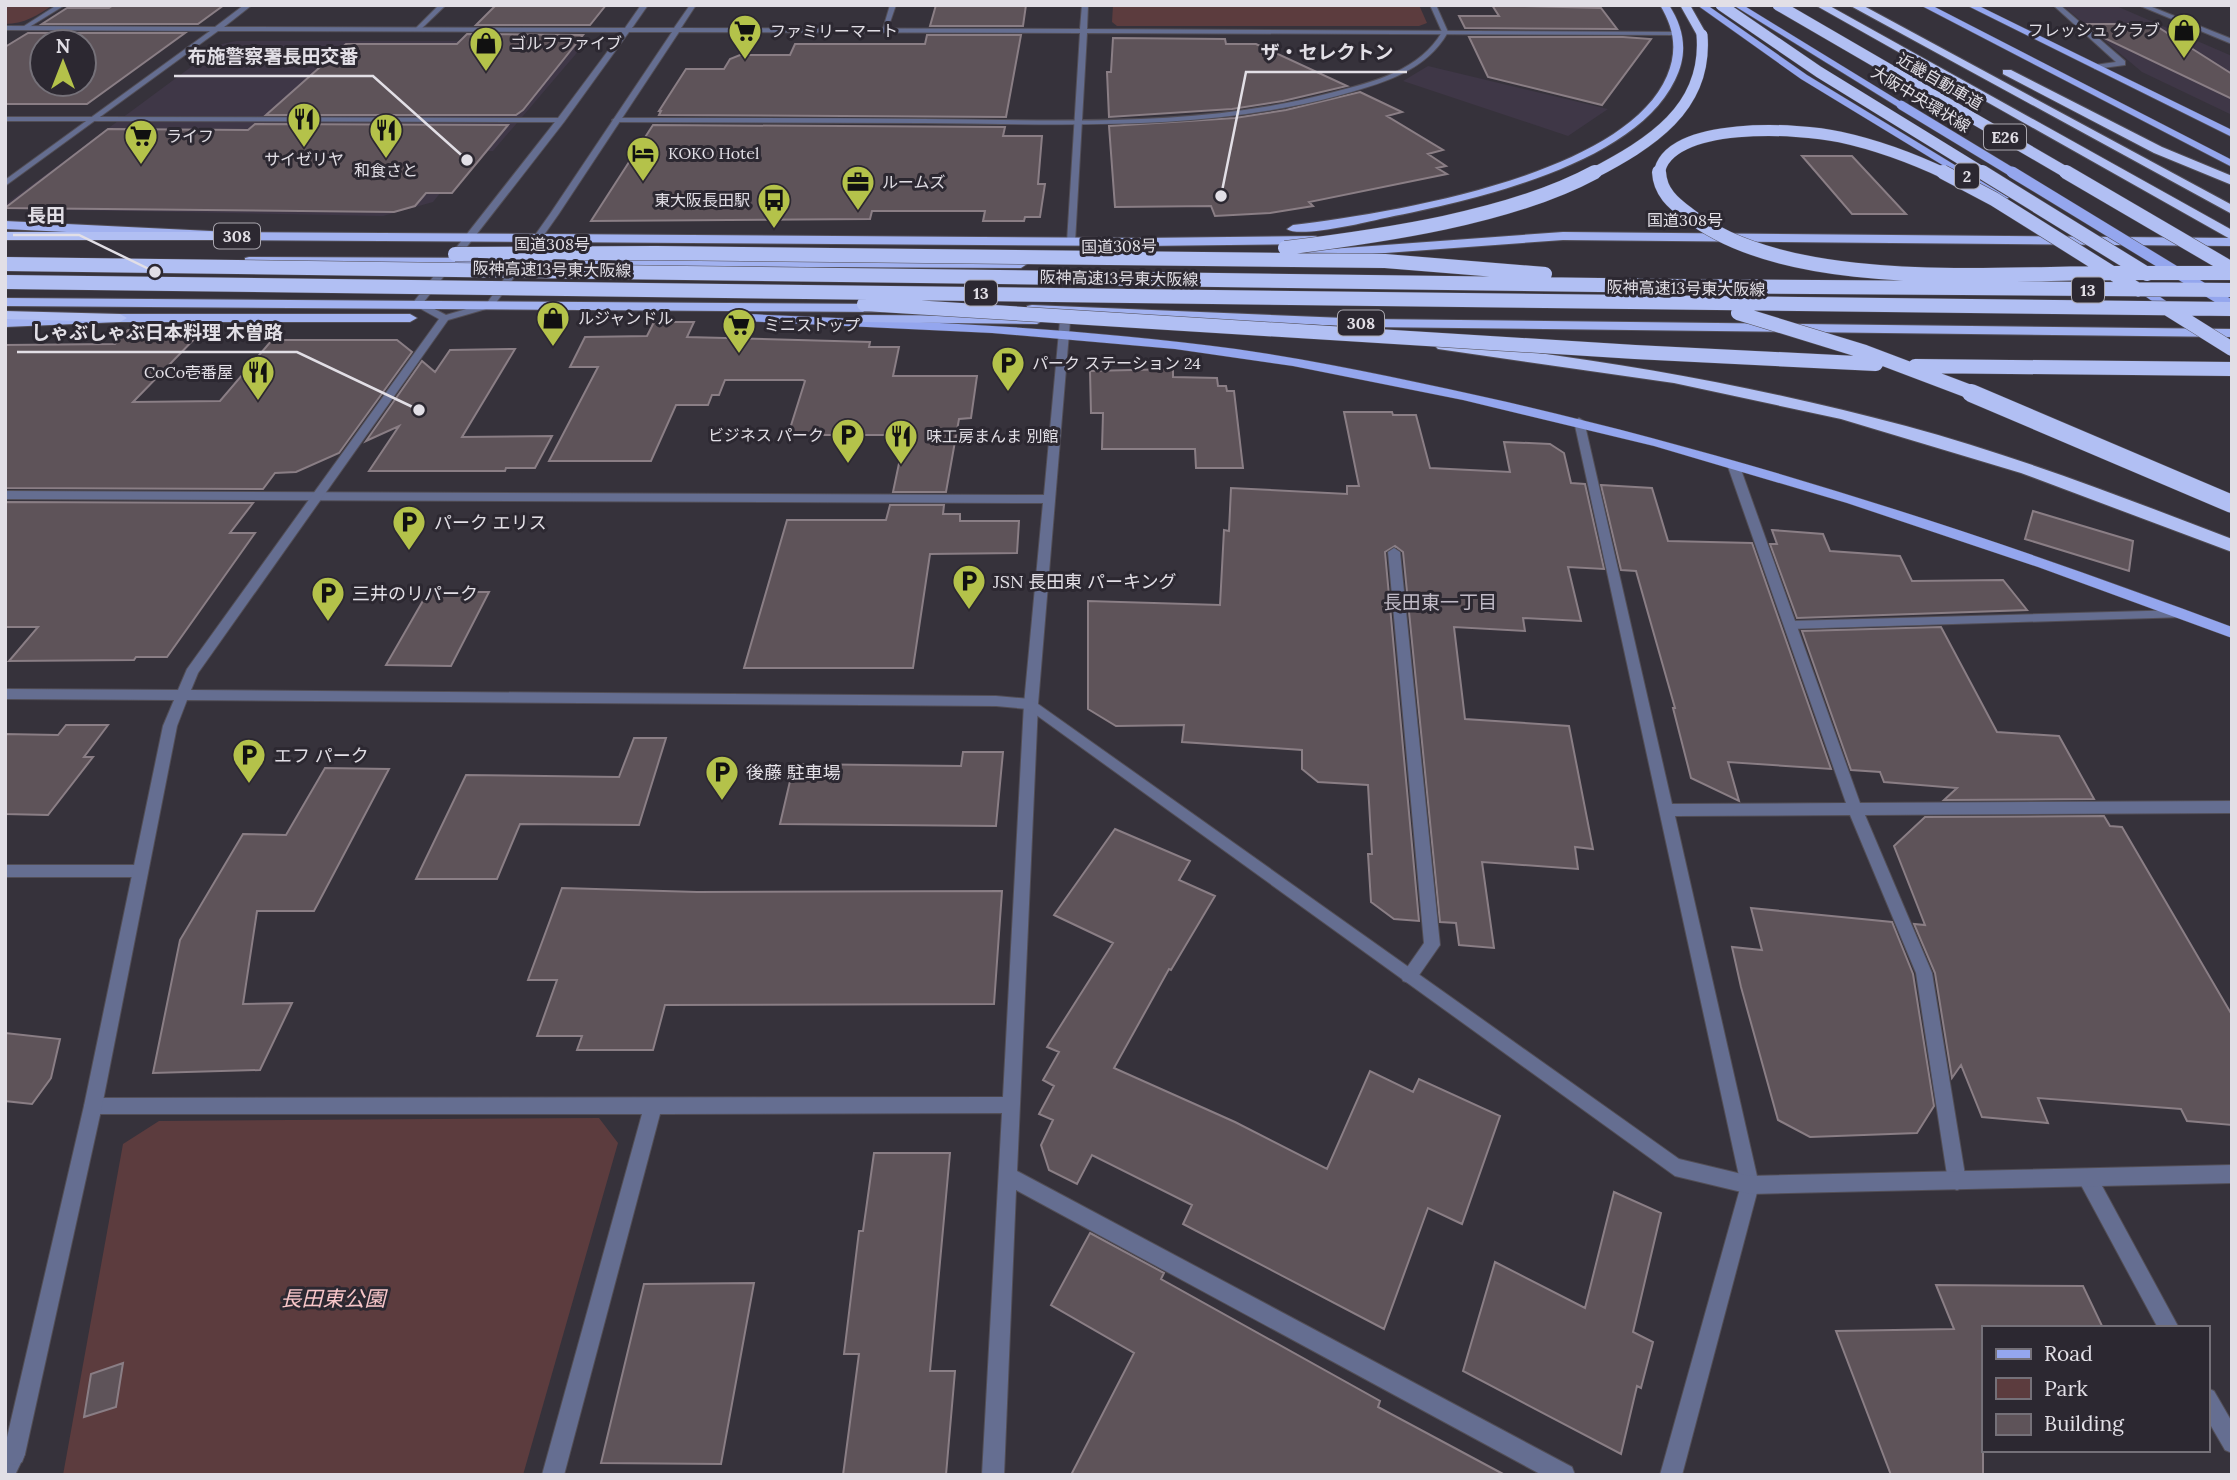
<svg xmlns="http://www.w3.org/2000/svg" width="2237" height="1480" font-family="Lora,'Noto Sans JP',serif">
<rect width="100%" height="100%" fill="#36323b"/>
<!-- built -->
<path fill="#3f3747" d="M2062 5H2114L2232 56V115L2142 72Z
M236 41H568L581 48 493 151H463L459 170 433 202 383 216 13 209 6 204 222 44Z
M1428 66 1608 109 1568 136 1403 81Z"/>
<!-- green -->
<path fill="#5c3c3e" d="M5 5H53C38 15 24 24 5 24Z
M1113 5H1419L1427 23 1419 26H1117L1112 22Z
M599 1118 618 1143 523 1475H63L123 1144 159 1121Z"/>
<!-- building -->
<path fill="#5e5359" stroke="#8a7e85" stroke-width="2" fill-rule="evenodd" d="M113 5H224L198 24H42L67 8H109Z
M496 5H606L590 25H476Z
M936 5H1026L1023 26H930Z
M1492 5 1601 8 1617 29 1465 28 1459 16H1499Z
M2086 24H2153L2232 74V99L2100 36Z
M28 33H185L87 104H5V47ZM42 42H84V84H42Z
M467 34 583 35 523 110 516 115H266L346 44H457Z
M927 35H1021L1006 117 659 115 661 111H659L686 69H724L730 59 740 55H790L795 44H925Z
M1469 37H1623L1651 39 1602 105 1488 77Z
M1113 38 1225 39 1226 44H1256L1347 86 1283 101 1232 109 1109 117 1107 72H1111Z
M1360 92 1402 112 1387 116 1443 150 1428 154 1446 166 1437 168 1447 174 1309 202 1313 206 1270 213 1215 216 1211 206 1115 207 1109 126 1235 118 1286 110Z
M255 124 508 125 452 193H426L415 206 394 212 5 208 108 129 248 130Z
M653 125 1005 127 1003 136H1042L1038 184H1045L1040 217H1025L1024 221H983L985 211H872L870 219 591 221Z
M1802 156H1852L1906 214H1852Z
M654 322H694L687 337 870 342 869 347H899L893 376H977L971 418 959 419 946 492H893L905 435H788L805 381 803 380H725L719 395H712L708 405H676L651 461H549L598 367H570L585 337 647 336Z
M204 329 133 402 220 401 272 340H397L412 352 339 453 296 472 275 473 263 489 5 488V345L115 344 128 330Z
M515 349 462 437 552 436 535 468H506L505 471H369L399 426 366 441 422 361 435 372 450 350Z
M1173 369V377L1217 378 1218 386H1226L1227 391H1234L1243 468H1196L1195 449H1102L1103 413H1091L1090 371Z
M1344 412H1392L1393 415H1416L1430 468 1510 472 1504 442 1550 444 1564 453 1571 483 1585 484 1604 569 1568 567 1581 621 1523 618 1525 631 1454 627 1465 719 1569 726 1593 849 1575 847 1578 869 1482 862 1494 948 1459 945 1456 923 1440 922 1403 552 1395 546 1385 552 1419 921 1394 919 1371 902 1368 854H1372L1368 785 1318 782 1302 769V750L1182 742 1184 725 1116 726 1088 709V601L1220 605 1224 530 1229 531 1231 488 1347 494V486H1359Z
M1601 485 1652 488 1668 541 1752 543 1831 769 1728 762 1739 801 1691 778 1673 708H1675L1636 571 1621 570Z
M5 502 253 503 230 533H255L167 657H136L134 660 9 661 38 627H5Z
M890 505H944L943 514H960V521H1019L1017 553 930 554 913 668H744L787 520H886Z
M2033 511 2133 541 2129 571 2025 539Z
M1772 530 1823 534 1830 551 1900 556 1912 581 2003 580 2027 610 1797 618 1770 544H1777Z
M428 592H489L451 666 386 665Z
M1941 627 1997 732 2059 736 2094 799 1944 800 1957 788 1884 782 1880 772 1851 770 1802 631Z
M66 725H108L84 757H93L48 815 5 814V734L58 735Z
M634 738H666L639 825 520 824 497 879H416L466 775 619 777Z
M963 752H1003L996 826 780 824 794 764 961 766Z
M325 768 389 769 314 911H257L243 1004 292 1003 260 1070 153 1073 180 940 243 834 286 835Z
M2104 816 2110 826 2122 827 2232 1015V1125L2187 1121 2181 1109 2038 1098 2048 1123 1982 1117 1961 1065 1952 1078 1935 973 1914 924 1925 925 1894 846 1925 817Z
M1115 829 1190 861 1179 880 1215 896 1171 970 1169 969 1114 1068 1235 1122 1327 1169 1370 1071 1413 1092 1419 1079 1500 1116 1462 1224 1428 1208 1384 1329 1183 1224 1192 1205 1092 1155 1077 1184 1049 1170 1041 1145 1053 1120 1039 1114 1054 1086 1043 1080 1059 1052 1047 1047 1113 943 1054 915Z
M562 888 697 892 1002 891 994 1004 665 1005 653 1050H577L582 1036H537L557 980H528Z
M1751 908 1892 922 1913 974 1934 1106 1917 1133 1810 1137 1778 1120 1741 987 1732 947 1762 950Z
M5 1033 60 1039 51 1078 32 1104 5 1101Z
M874 1153H950L930 1371H955L946 1475H843L859 1354H844L859 1231H863Z
M1614 1192 1661 1213 1633 1332 1653 1342 1641 1388 1637 1386 1621 1454 1463 1371 1495 1262 1585 1308Z
M1090 1233 1164 1273 1161 1279 1380 1401 1378 1407 1505 1475H1071L1134 1353 1051 1305Z
M754 1283 721 1464 601 1463 644 1284Z
M1936 1285 2083 1286 2103 1328H1983V1475H1891L1836 1331 1954 1329Z
M123 1363 116 1407 84 1417 91 1374Z"/>
<g fill="none" stroke-linecap="round" stroke-linejoin="round">
<defs>
<path id="service" d="M95 117 561 118 565 120 561 122 92 121 91 119Z
M2182 610 2186 611 2188 614 2186 617 1790 629 1784 625 1790 621Z"/>
<path id="minor" d="M57 5H65L26 29 21 28Z
M439 5H446L419 31H415V29Z
M890 5H896L887 31 882 32Z
M1430 5H1436L1448 32C1426 72 1380 84 1337 96 1201 132 1062 124 923 123 820 123 718 122 616 122L612 120 616 118H654C744 118 834 118 924 119 1062 120 1200 128 1334 92 1374 82 1420 70 1442 32Z
M2053 5H2060L2125 61V65L2095 69V65L2116 62Z
M5 117H95L99 119 95 121H5Z
M1065 318 1070 321 1038 704 1017 1171 1572 1467 1575 1475H1542L1016 1190 1004 1475H982L1002 1113 660 1114 564 1475H542L642 1114H93L87 1112 84 1106 87 1100 93 1098 1003 1097 1024 704 1043 503 5 499V491L1044 495 1060 321Z
M1579 418 1584 421 1672 804 1846 803 1727 464 1733 461 1739 464 1860 803 2232 801V813L1865 815 1932 973 1966 1181 1964 1187 1957 1190 1950 1187 1948 1181 1916 973 1850 815 1675 816 1759 1185 1682 1475H1660L1741 1185 1574 421Z
M1394 548 1400 552 1440 945 1415 981 1409 983 1403 981 1401 976 1424 943 1388 552Z
M5 865H139L144 867 147 871 144 875 139 877H5Z
M2088 1170 2095 1173 2179 1328H2158L2081 1185 2079 1179 2081 1173Z
M2207 1388 2214 1391 2232 1422V1453L2225 1450 2207 1419Z
M5 1440 22 1446 25 1454 15 1475H5Z"/>
<path id="tertiary" d="M244 5H252L224 27 625 28 641 5H648L632 28H674L690 5H696L681 28 1080 29 1082 5H1088L1087 29 1681 32 1679 35 1087 33 1075 242 1071 245 1067 242 1080 33 679 32 558 215 493 307 448 320 198 673 191 690 996 696 1031 699 1679 1159 1750 1176 2232 1165V1183L1750 1194 1675 1176 1028 709 996 706 187 700 177 726 102 1106 25 1454 22 1462 14 1465 6 1462 5 1446 84 1106 163 726 174 700 5 699V689L178 690 187 669 439 319 412 304 558 118 622 32 218 31 5 186V180L210 31 5 30V26L215 27ZM629 32H672L550 214 487 303 446 315 423 303 564 122Z
M2138 5H2147L2232 39V44Z"/>
<path id="primary" d="M1697 5H1707L1807 75 2009 198 2000 200 1801 79Z
M1733 5H1743L1906 105 1898 107Z
M1920 5H1931L2232 160V167Z
M1966 5H1977L2232 130V137Z
M2129 281H2137L2185 314 2175 317 2129 285Z
M747 314C910 321 1074 327 1236 349 1327 362 1418 382 1507 402 1754 459 1995 538 2232 627V638L2038 567 1847 503 1654 446 1463 400 1293 366 1175 349 992 333 743 321 741 318Z"/>
<path id="trunk" d="M1660 5H1669C1685 30 1688 54 1675 80 1634 166 1467 202 1380 219 1364 223 1298 238 1287 229L1293 225C1391 213 1624 176 1667 76 1678 50 1674 28 1660 5Z
M5 221 231 232 1142 238 1316 236 1322 240 1316 244 1142 246 231 240 5 229Z
M1563 232 2232 238V246L1563 240 1303 259 1297 255 1303 251Z
M249 257 1021 260 1027 264 1021 268 245 264V258Z
M5 298 883 304 890 308 883 312 5 306Z
M1032 305 1369 319 2232 329V337L1369 327 1027 312V306Z
M120 314H410L417 318 410 322H120L5 327V319Z
M864 315 1037 316 1044 320 1037 324 859 322V316Z"/>
<path id="motorway" d="M1680 5H1690L1707 35 1706 37H1698Z
M1815 5H1828L2232 230V240Z
M1849 5H1862L2232 205V214Z
M2003 70H2011L2162 147 2232 176V185L2154 153 2003 74Z
M5 232H231L238 236 231 240H5Z
M5 311 120 314 127 318 120 322 5 319Z
M1443 341C1600 359 1754 385 1906 426 2017 456 2125 498 2232 539V552L2021 473 1841 419 1674 383 1438 349 1435 346 1438 343Z"/>
</defs>
<!-- service casing -->
<use href="#service" stroke="#524e56" stroke-width="2"/>
<!-- minor casing -->
<use href="#minor" stroke="#524e56" stroke-width="2"/>
<!-- tertiary casing -->
<use href="#tertiary" stroke="#524e56" stroke-width="2"/>
<!-- primary casing -->
<use href="#primary" stroke="#524e56" stroke-width="1"/>
<!-- trunk casing -->
<use href="#trunk" stroke="#524e56" stroke-width="2"/>
<!-- motorway casing -->
<use href="#motorway" stroke="#524e56" stroke-width="2"/>
<!-- service -->
<use href="#service" fill="#656e91" fill-rule="evenodd"/>
<!-- minor -->
<use href="#minor" fill="#656e91" fill-rule="evenodd"/>
<!-- tertiary -->
<use href="#tertiary" fill="#656e91" fill-rule="evenodd"/>
<!-- primary -->
<use href="#primary" fill="#94a6ee" fill-rule="evenodd"/>
<!-- trunk -->
<use href="#trunk" fill="#a2b2f0" fill-rule="evenodd"/>
<!-- motorway -->
<use href="#motorway" fill="#b1bff3" fill-rule="evenodd"/>
<defs>
<path id="primary-bridge-far1" d="M1901 105 2015 174"/>
<path id="primary-bridge" d="M2012 172 2232 306"/>
<path id="motorway-bridge-far2" d="M1721 5 1819 72 1985 174
M1778 5 2069 174
M1592 174C1649 144 1708 109 1702 35
M1659 174C1666 120 1801 128 1840 137 1877 145 1912 158 1946 174"/>
<path id="motorway-bridge-far1" d="M1659 172C1660 192 1673 203 1688 214 1786 292 1990 273 2112 273
M1943 172 1994 199 2112 273
M1982 172 2147 274
M2066 172 2232 269
M1285 248C1381 236 1510 218 1595 172
M455 254 656 253 1385 261 1545 274
M5 264 1675 286 2232 290
M2112 273H2232
M2112 273 2138 290
M5 282C747 287 1490 305 2232 309
M864 304 1635 352 1876 364
M2168 309 2232 349
M1738 313 1865 352 1976 394
M1915 366 2232 369"/>
<path id="motorway-bridge" d="M1971 393 2232 504"/>
</defs>
<!-- primary-bridge-far1 casing -->
<use href="#primary-bridge-far1" stroke="#524e56" stroke-width="10" stroke-linecap="butt"/>
<!-- primary-bridge casing -->
<use href="#primary-bridge" stroke="#524e56" stroke-width="12" stroke-linecap="butt"/>
<!-- motorway-bridge-far2 casing -->
<use href="#motorway-bridge-far2" stroke="#524e56" stroke-width="12" stroke-linecap="butt"/>
<!-- motorway-bridge-far1 casing -->
<use href="#motorway-bridge-far1" stroke="#524e56" stroke-width="15" stroke-linecap="butt"/>
<!-- motorway-bridge casing -->
<use href="#motorway-bridge" stroke="#524e56" stroke-width="19" stroke-linecap="butt"/>
<!-- primary-bridge-far1 -->
<use href="#primary-bridge-far1" stroke="#94a6ee" stroke-width="9"/>
<!-- primary-bridge -->
<use href="#primary-bridge" stroke="#94a6ee" stroke-width="11"/>
<!-- motorway-bridge-far2 -->
<use href="#motorway-bridge-far2" stroke="#b1bff3" stroke-width="11"/>
<!-- motorway-bridge-far1 -->
<use href="#motorway-bridge-far1" stroke="#b1bff3" stroke-width="14"/>
<!-- motorway-bridge -->
<use href="#motorway-bridge" stroke="#b1bff3" stroke-width="18"/>
</g>
<!-- icons -->
<defs>
<symbol id="shop-pin" viewBox="-11 -11 22 30"><path d="M0 17L-7.5 6A9.5 9.5 0 1 1 7.5 6Z" fill="#b4c24a" stroke="#2c2831"/><path d="M-5-2.5h2.3a2.7 3.5 0 0 1 5.4 0H5L5.5 6h-11ZM-1.5-2.5h3a1.5 2.3 0 0 0-3 0Z" fill="#111"/></symbol>
<symbol id="supermarket-pin" viewBox="-11 -11 22 30"><path d="M0 17L-7.5 6A9.5 9.5 0 1 1 7.5 6Z" fill="#b4c24a" stroke="#2c2831"/><path d="M-6-5.5h2.5l.6 2H6L4.5 2H-2.5L-4.4-4H-6ZM-1.5 3.2a1.3 1.3 0 1 0 .1 0ZM3 3.2a1.3 1.3 0 1 0 .1 0Z" fill="#111"/></symbol>
<symbol id="restaurant-pin" viewBox="-11 -11 22 30"><path d="M0 17L-7.5 6A9.5 9.5 0 1 1 7.5 6Z" fill="#b4c24a" stroke="#2c2831"/><path d="M-5-6h1v4h1v-4h1v4h1v-4h1v5L-1.5 .5V6h-2V.5L-5-1ZM5-6V6H3V1.5H1.5Q1.5-4 5-6Z" fill="#111"/></symbol>
<symbol id="hotel-pin" viewBox="-11 -11 22 30"><path d="M0 17L-7.5 6A9.5 9.5 0 1 1 7.5 6Z" fill="#b4c24a" stroke="#2c2831"/><path d="M-6-4.5h1.5V1H6V5H4.5V3h-9V5H-6ZM-4 0a1.8 1.8 0 1 1 3.6 0ZM.5 0V-2.5h3Q6-2.5 6 0Z" fill="#111"/></symbol>
<symbol id="office-pin" viewBox="-11 -11 22 30"><path d="M0 17L-7.5 6A9.5 9.5 0 1 1 7.5 6Z" fill="#b4c24a" stroke="#2c2831"/><path d="M-6-3h4V-5.5h4V-3h4V5H-6ZM-1-4.5V-3h2v-1.5ZM-6 0V1H6V0Z" fill="#111"/></symbol>
<symbol id="bus-pin" viewBox="-11 -11 22 30"><path d="M0 17L-7.5 6A9.5 9.5 0 1 1 7.5 6Z" fill="#b4c24a" stroke="#2c2831"/><path d="M-5-6H5V4H4V6H2V4H-2V6H-4V4H-5ZM-3.5-4V0h7V-4ZM-3.5 1.2v1.5H-2V1.2ZM2 1.2v1.5H3.5V1.2Z" fill="#111"/></symbol>
<symbol id="parking-pin" viewBox="-11 -11 22 30"><path d="M0 17L-7.5 6A9.5 9.5 0 1 1 7.5 6Z" fill="#b4c24a" stroke="#2c2831"/><path d="M-3.5-5.5H1a3.5 3.5 0 0 1 0 7H-1V5.5H-3.5ZM-1-3.4V-.6H.8a1.4 1.4 0 0 0 0-2.8Z" fill="#111"/></symbol>
</defs>
<g fill-rule="evenodd">
<use href="#shop-pin" x="2165" y="11" width="38" height="52"/>
<use href="#supermarket-pin" x="726" y="12" width="38" height="52"/>
<use href="#shop-pin" x="467" y="24" width="38" height="52"/>
<use href="#restaurant-pin" x="285" y="100" width="38" height="52"/>
<use href="#restaurant-pin" x="367" y="111" width="38" height="52"/>
<use href="#supermarket-pin" x="122" y="117" width="38" height="52"/>
<use href="#hotel-pin" x="624" y="134" width="38" height="52"/>
<use href="#office-pin" x="839" y="163" width="38" height="52"/>
<use href="#bus-pin" x="755" y="181" width="38" height="52"/>
<use href="#shop-pin" x="534" y="299" width="38" height="52"/>
<use href="#supermarket-pin" x="720" y="306" width="38" height="52"/>
<use href="#parking-pin" x="989" y="344" width="38" height="52"/>
<use href="#restaurant-pin" x="239" y="353" width="38" height="52"/>
<use href="#parking-pin" x="829" y="416" width="38" height="52"/>
<use href="#restaurant-pin" x="882" y="417" width="38" height="52"/>
<use href="#parking-pin" x="390" y="503" width="38" height="52"/>
<use href="#parking-pin" x="950" y="562" width="38" height="52"/>
<use href="#parking-pin" x="309" y="574" width="38" height="52"/>
<use href="#parking-pin" x="230" y="736" width="38" height="52"/>
<use href="#parking-pin" x="703" y="753" width="38" height="52"/>
</g>
<g text-anchor="middle" dominant-baseline="central" stroke-width="6" stroke-linejoin="round" paint-order="stroke">
<!-- far-poi labels -->
<g font-size="16" fill="#e2dfe6" stroke="#2c2831" text-anchor="start">
<text x="2160" y="30" text-anchor="end">フレッシュ クラブ</text>
<text x="770" y="31">ファミリーマート</text>
<text x="510" y="43">ゴルフファイブ</text>
<text x="166" y="136">ライフ</text>
<text x="668" y="153">KOKO Hotel</text>
<text x="304" y="159" text-anchor="middle">サイゼリヤ</text>
<text x="386" y="170" text-anchor="middle">和食さと</text>
<text x="882" y="182">ルームズ</text>
<text x="750" y="200" text-anchor="end">東大阪長田駅</text>
<text x="578" y="318">ルジャンドル</text>
<text x="764" y="325">ミニストップ</text>
<text x="1032" y="363">パーク ステーション 24</text>
<text x="233" y="372" text-anchor="end">CoCo壱番屋</text>
<text x="824" y="435" text-anchor="end">ビジネス パーク</text>
<text x="926" y="436">味工房まんま 別館</text>
</g>
<!-- far-street labels -->
<g font-size="16" fill="#e2dfe6" stroke="#2c2831">
<text transform="translate(1940 81) rotate(30)">近畿自動車道</text>
<text transform="translate(1921 99) rotate(31)">大阪中央環状線</text>
<text x="1685" y="220">国道308号</text>
<text x="552" y="244">国道308号</text>
<text transform="translate(1119 246) rotate(-1)">国道308号</text>
<text transform="translate(552 269) rotate(1)">阪神高速13号東大阪線</text>
<text transform="translate(1119 278) rotate(1)">阪神高速13号東大阪線</text>
<text transform="translate(1686 288) rotate(1)">阪神高速13号東大阪線</text>
</g>
<!-- shield labels -->
<g fill="#2c2831" stroke="#aba8b0" stroke-width="2">
<rect x="1984" y="124.5" width="42" height="25" rx="5"/>
<rect x="1955" y="163.5" width="24" height="25" rx="5"/>
<rect x="214" y="223.5" width="46" height="25" rx="5"/>
<rect x="2072" y="277.5" width="32" height="25" rx="5"/>
<rect x="965" y="280.5" width="32" height="25" rx="5"/>
<rect x="1338" y="310.5" width="46" height="25" rx="5"/>
</g>
<g font-size="16" font-weight="bold" fill="#e2dfe6">
<text x="2005" y="137">E26</text>
<text x="1967" y="176">2</text>
<text x="237" y="236">308</text>
<text x="2088" y="290">13</text>
<text x="981" y="293">13</text>
<text x="1361" y="323">308</text>
</g>
<!-- poi labels -->
<g font-size="18" fill="#e2dfe6" stroke="#2c2831" text-anchor="start">
<text x="434" y="522">パーク エリス</text>
<text x="993" y="581">JSN 長田東 パーキング</text>
<text x="352" y="593">三井のリパーク</text>
<text x="274" y="755">エフ パーク</text>
<text x="746" y="772">後藤 駐車場</text>
</g>
<!-- neighbourhood labels -->
<g font-size="19" fill="#c1bbc7" stroke="#2c2831">
<text x="1440" y="602">長田東一丁目</text>
</g>
<!-- near-park labels -->
<g font-size="21" font-style="italic" fill="#f8c6c9" stroke="#2c2831">
<text x="333" y="1298">長田東公園</text>
</g>
</g>
<!-- callouts -->
<path fill="none" stroke="#e2dfe6" stroke-width="2.5" d="M1221 196L1246 72H1407M467 160L373 76H174M155 272L79 235H13M419 410L297 352H17"/>
<g fill="#e2dfe6" stroke="#2c2831" stroke-width="2.5">
<circle cx="1221" cy="196" r="7"/>
<circle cx="467" cy="160" r="7"/>
<circle cx="155" cy="272" r="7"/>
<circle cx="419" cy="410" r="7"/>
</g>
<g font-size="19" text-anchor="middle" font-weight="bold" fill="#e2dfe6" stroke="#2c2831" stroke-width="6" stroke-linejoin="round" paint-order="stroke">
<text x="1327" y="59">ザ・セレクトン</text>
<text x="273" y="63">布施警察署長田交番</text>
<text x="46" y="222">長田</text>
<text x="157" y="339">しゃぶしゃぶ日本料理 木曽路</text>
</g>
<!-- border -->
<rect width="2237" height="1480" fill="none" stroke="#e2dfe6" stroke-width="14"/>
<!-- legend -->
<rect x="1982" y="1326" width="228" height="126" fill="#2c2831" stroke="#757179" stroke-width="2"/>
<rect x="1996" y="1349" width="35" height="10" fill="#94a6ee" stroke="#757179" stroke-width="2"/>
<text x="2044" y="1361" font-size="21" fill="#e2dfe6">Road</text>
<rect x="1996" y="1378" width="35" height="21" fill="#5c3c3e" stroke="#757179" stroke-width="2"/>
<text x="2044" y="1396" font-size="21" fill="#e2dfe6">Park</text>
<rect x="1996" y="1414" width="35" height="21" fill="#5e5359" stroke="#757179" stroke-width="2"/>
<text x="2044" y="1431" font-size="21" fill="#e2dfe6">Building</text>
<!-- north arrow -->
<g transform="translate(63 63)"><circle r="33" fill="#2c2831" stroke="#757179" stroke-width="2"/>
<path d="M0-5L12 26L0 18L-12 26Z" fill="#b4c24a"/>
<text y="-10" font-size="19" font-weight="bold" text-anchor="middle" fill="#e2dfe6">N</text>
</g>
</svg>
